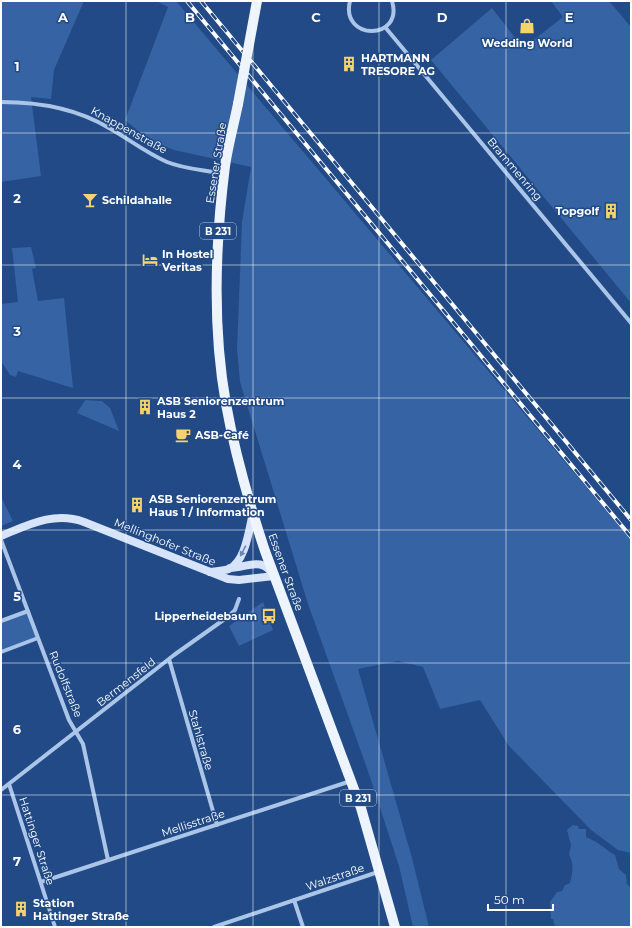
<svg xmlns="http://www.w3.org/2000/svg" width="632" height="928" font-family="Montserrat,sans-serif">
<rect width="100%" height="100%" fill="#214a86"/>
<!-- green -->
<path fill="#3563a3" d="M1 1H84L54 70 51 99 31 97 41 176 1 182Z
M156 1H176L631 540V853L618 850 591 830 509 746 480 700 440 709 423 667 398 661 358 669 412 858 429 927H413L399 866 368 771 308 604 240 382 237 349 242 222 251 167 174 150 149 140 125 120 168 7Z
M551 1H609L631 27V303L431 60 492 8 523 48 563 17Z
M31 247 36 268 32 269 38 301 64 298 73 388 18 371 16 377 10 375 1 361V304L18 302 12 248Z
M85 400 102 401 110 408 119 431 77 413Z
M1 497 13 521 1 526Z
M263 602 273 630 239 646 229 626Z
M28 611 38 638 1 652V621Z
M573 825 578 826 579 829H586V837C597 841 605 849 615 855L619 869 626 875 627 884 631 888V927H555L553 919H551L550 902 557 892 562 891 565 885 570 883C573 871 574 865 569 854L571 845 567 830Z"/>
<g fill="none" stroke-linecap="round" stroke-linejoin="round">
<!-- street -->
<path stroke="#abc5e9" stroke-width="4" d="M350 1C340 41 404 41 392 1
M385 27 631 323
M1 102C39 102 76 108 109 128 129 139 146 153 167 162 184 169 205 170 223 174
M1 540 69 720 83 744 108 860
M1 621 28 611
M1 652 38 638
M169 659 217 825
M9 784 55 927
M1 790 174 655 229 616 235 610 239 599
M41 882 351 781
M294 900 303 927
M214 927 378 872"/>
<!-- secondary -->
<path stroke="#d6e3f8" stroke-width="8" d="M1 536C28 525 54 511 84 522L228 579 239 580 274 576C262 556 249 567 230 568
M210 572C216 571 223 571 229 569 246 561 249 529 253 513"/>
<!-- primary -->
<path stroke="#eef4fe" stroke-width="10" d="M238 104C234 124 228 145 225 166 215 245 212 326 226 404 235 454 249 503 265 551L361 808 395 927"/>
<defs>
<path id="rail" d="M187 1 631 537
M201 1 631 520"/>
</defs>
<!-- rail casing -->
<use href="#rail" stroke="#fff" stroke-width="4"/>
<!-- rail -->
<use href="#rail" stroke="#214a86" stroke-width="2.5" stroke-dasharray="8" stroke-linecap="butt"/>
<!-- primary-bridge -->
<path stroke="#eef4fe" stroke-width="10" d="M238 104 257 1"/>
</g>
<!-- one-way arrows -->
<defs><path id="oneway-solid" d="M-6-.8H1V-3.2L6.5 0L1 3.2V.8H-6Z"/></defs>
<use fill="#6987b4" href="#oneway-solid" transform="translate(243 551) rotate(118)"/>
<!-- grid -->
<path fill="none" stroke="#fff" stroke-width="1" stroke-opacity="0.55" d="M126 1V927M253 1V927M379 1V927M506 1V927M1 133H631M1 265H631M1 398H631M1 530H631M1 663H631M1 795H631"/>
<!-- icons -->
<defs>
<symbol id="shop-bare" viewBox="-9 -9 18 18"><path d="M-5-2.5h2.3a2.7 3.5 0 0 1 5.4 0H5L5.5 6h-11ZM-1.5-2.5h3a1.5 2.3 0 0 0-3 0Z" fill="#f6d36d" stroke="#214a86" stroke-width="2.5" paint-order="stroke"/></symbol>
<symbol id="building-bare" viewBox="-9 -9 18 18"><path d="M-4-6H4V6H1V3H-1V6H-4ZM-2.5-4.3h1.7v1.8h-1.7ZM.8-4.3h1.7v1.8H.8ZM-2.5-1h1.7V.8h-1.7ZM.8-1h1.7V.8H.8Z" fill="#f6d36d" stroke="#214a86" stroke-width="2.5" paint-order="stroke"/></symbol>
<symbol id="bar-bare" viewBox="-9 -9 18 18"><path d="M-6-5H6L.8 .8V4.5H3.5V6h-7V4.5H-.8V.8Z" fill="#f6d36d" stroke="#214a86" stroke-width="2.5" paint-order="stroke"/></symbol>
<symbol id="hotel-bare" viewBox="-9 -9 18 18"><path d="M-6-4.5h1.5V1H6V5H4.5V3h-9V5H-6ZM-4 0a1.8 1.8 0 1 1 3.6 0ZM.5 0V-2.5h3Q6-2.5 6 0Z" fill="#f6d36d" stroke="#214a86" stroke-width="2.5" paint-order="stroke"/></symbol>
<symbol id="cafe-bare" viewBox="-9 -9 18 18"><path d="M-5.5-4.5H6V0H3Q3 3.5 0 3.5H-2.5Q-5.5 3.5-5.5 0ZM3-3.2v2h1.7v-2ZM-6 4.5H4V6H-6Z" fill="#f6d36d" stroke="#214a86" stroke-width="2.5" paint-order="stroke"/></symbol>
<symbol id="bus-bare" viewBox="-9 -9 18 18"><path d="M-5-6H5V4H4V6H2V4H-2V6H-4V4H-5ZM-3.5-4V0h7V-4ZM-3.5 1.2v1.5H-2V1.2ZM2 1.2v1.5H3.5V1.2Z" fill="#f6d36d" stroke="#214a86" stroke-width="2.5" paint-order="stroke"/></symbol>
</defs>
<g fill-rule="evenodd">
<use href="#shop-bare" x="516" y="15" width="22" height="22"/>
<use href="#building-bare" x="338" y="53" width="22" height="22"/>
<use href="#bar-bare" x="79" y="189" width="22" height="22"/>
<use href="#building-bare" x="600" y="200" width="22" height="22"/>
<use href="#hotel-bare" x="139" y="249" width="22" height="22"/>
<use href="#building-bare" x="134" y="396" width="22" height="22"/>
<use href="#cafe-bare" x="172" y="424" width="22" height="22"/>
<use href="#building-bare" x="126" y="494" width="22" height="22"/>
<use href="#bus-bare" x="258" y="605" width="22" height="22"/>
<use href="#building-bare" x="10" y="898" width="22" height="22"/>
</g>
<g text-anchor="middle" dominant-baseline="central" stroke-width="3" stroke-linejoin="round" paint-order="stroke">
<!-- shield labels -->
<g fill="#214a86" stroke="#bcc9db" stroke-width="1">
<rect x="200" y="223" width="36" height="16" rx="3"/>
<rect x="340" y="790" width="36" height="16" rx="3"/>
</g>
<g font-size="10" font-weight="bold" fill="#fff">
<text x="218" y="231">B 231</text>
<text x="358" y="798">B 231</text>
</g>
<!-- poi labels -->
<g font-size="11" font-weight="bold" fill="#fff" stroke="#214a86" text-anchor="start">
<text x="527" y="43" text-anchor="middle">Wedding World</text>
<text x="361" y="58">HARTMANN<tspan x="361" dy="13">TRESORE AG</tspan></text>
<text x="102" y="200">Schildahalle</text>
<text x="599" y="211" text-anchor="end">Topgolf</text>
<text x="162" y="254">In Hostel<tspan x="162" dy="13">Veritas</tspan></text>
<text x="157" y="401">ASB Seniorenzentrum<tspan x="157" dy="13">Haus 2</tspan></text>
<text x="195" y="435">ASB-Café</text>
<text x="149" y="499">ASB Seniorenzentrum<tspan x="149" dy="13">Haus 1 / Information</tspan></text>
<text x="257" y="616" text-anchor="end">Lipperheidebaum</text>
<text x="33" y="903">Station<tspan x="33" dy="13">Hattinger Straße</tspan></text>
</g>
<!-- street labels -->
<g font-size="11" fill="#fff" stroke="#214a86">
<text transform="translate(129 130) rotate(29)">Knappenstraße</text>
<text transform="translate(216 163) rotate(-81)">Essener Straße</text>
<text transform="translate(515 169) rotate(50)">Brammenring</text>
<text transform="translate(165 542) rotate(22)">Mellinghofer Straße</text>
<text transform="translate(286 572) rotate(70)">Essener Straße</text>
<text transform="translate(126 682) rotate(-38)">Bermensfeld</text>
<text transform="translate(66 684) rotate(68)">Rudolfstraße</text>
<text transform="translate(201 740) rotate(74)">Stahlstraße</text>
<text transform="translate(193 823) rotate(-18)">Mellisstraße</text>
<text transform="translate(37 841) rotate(72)">Hattinger Straße</text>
<text transform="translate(335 877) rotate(-19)">Walzstraße</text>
</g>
</g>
<g font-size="13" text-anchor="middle" font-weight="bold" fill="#fff" stroke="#214a86" stroke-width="3" stroke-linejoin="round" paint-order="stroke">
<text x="63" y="22">A</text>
<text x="190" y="22">B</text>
<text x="316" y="22">C</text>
<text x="442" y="22">D</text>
<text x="569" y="22">E</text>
<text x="17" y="71">1</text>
<text x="17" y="203">2</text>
<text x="17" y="336">3</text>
<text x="17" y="469">4</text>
<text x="17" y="601">5</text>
<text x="17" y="734">6</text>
<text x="17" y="866">7</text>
</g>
<!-- border -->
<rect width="632" height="928" fill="none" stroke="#ffffff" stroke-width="4"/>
<!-- scale -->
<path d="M488 904v6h65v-6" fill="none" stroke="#ffffff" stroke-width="2"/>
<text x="494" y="904" font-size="12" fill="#ffffff" stroke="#214a86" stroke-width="3" paint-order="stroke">50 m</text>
</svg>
